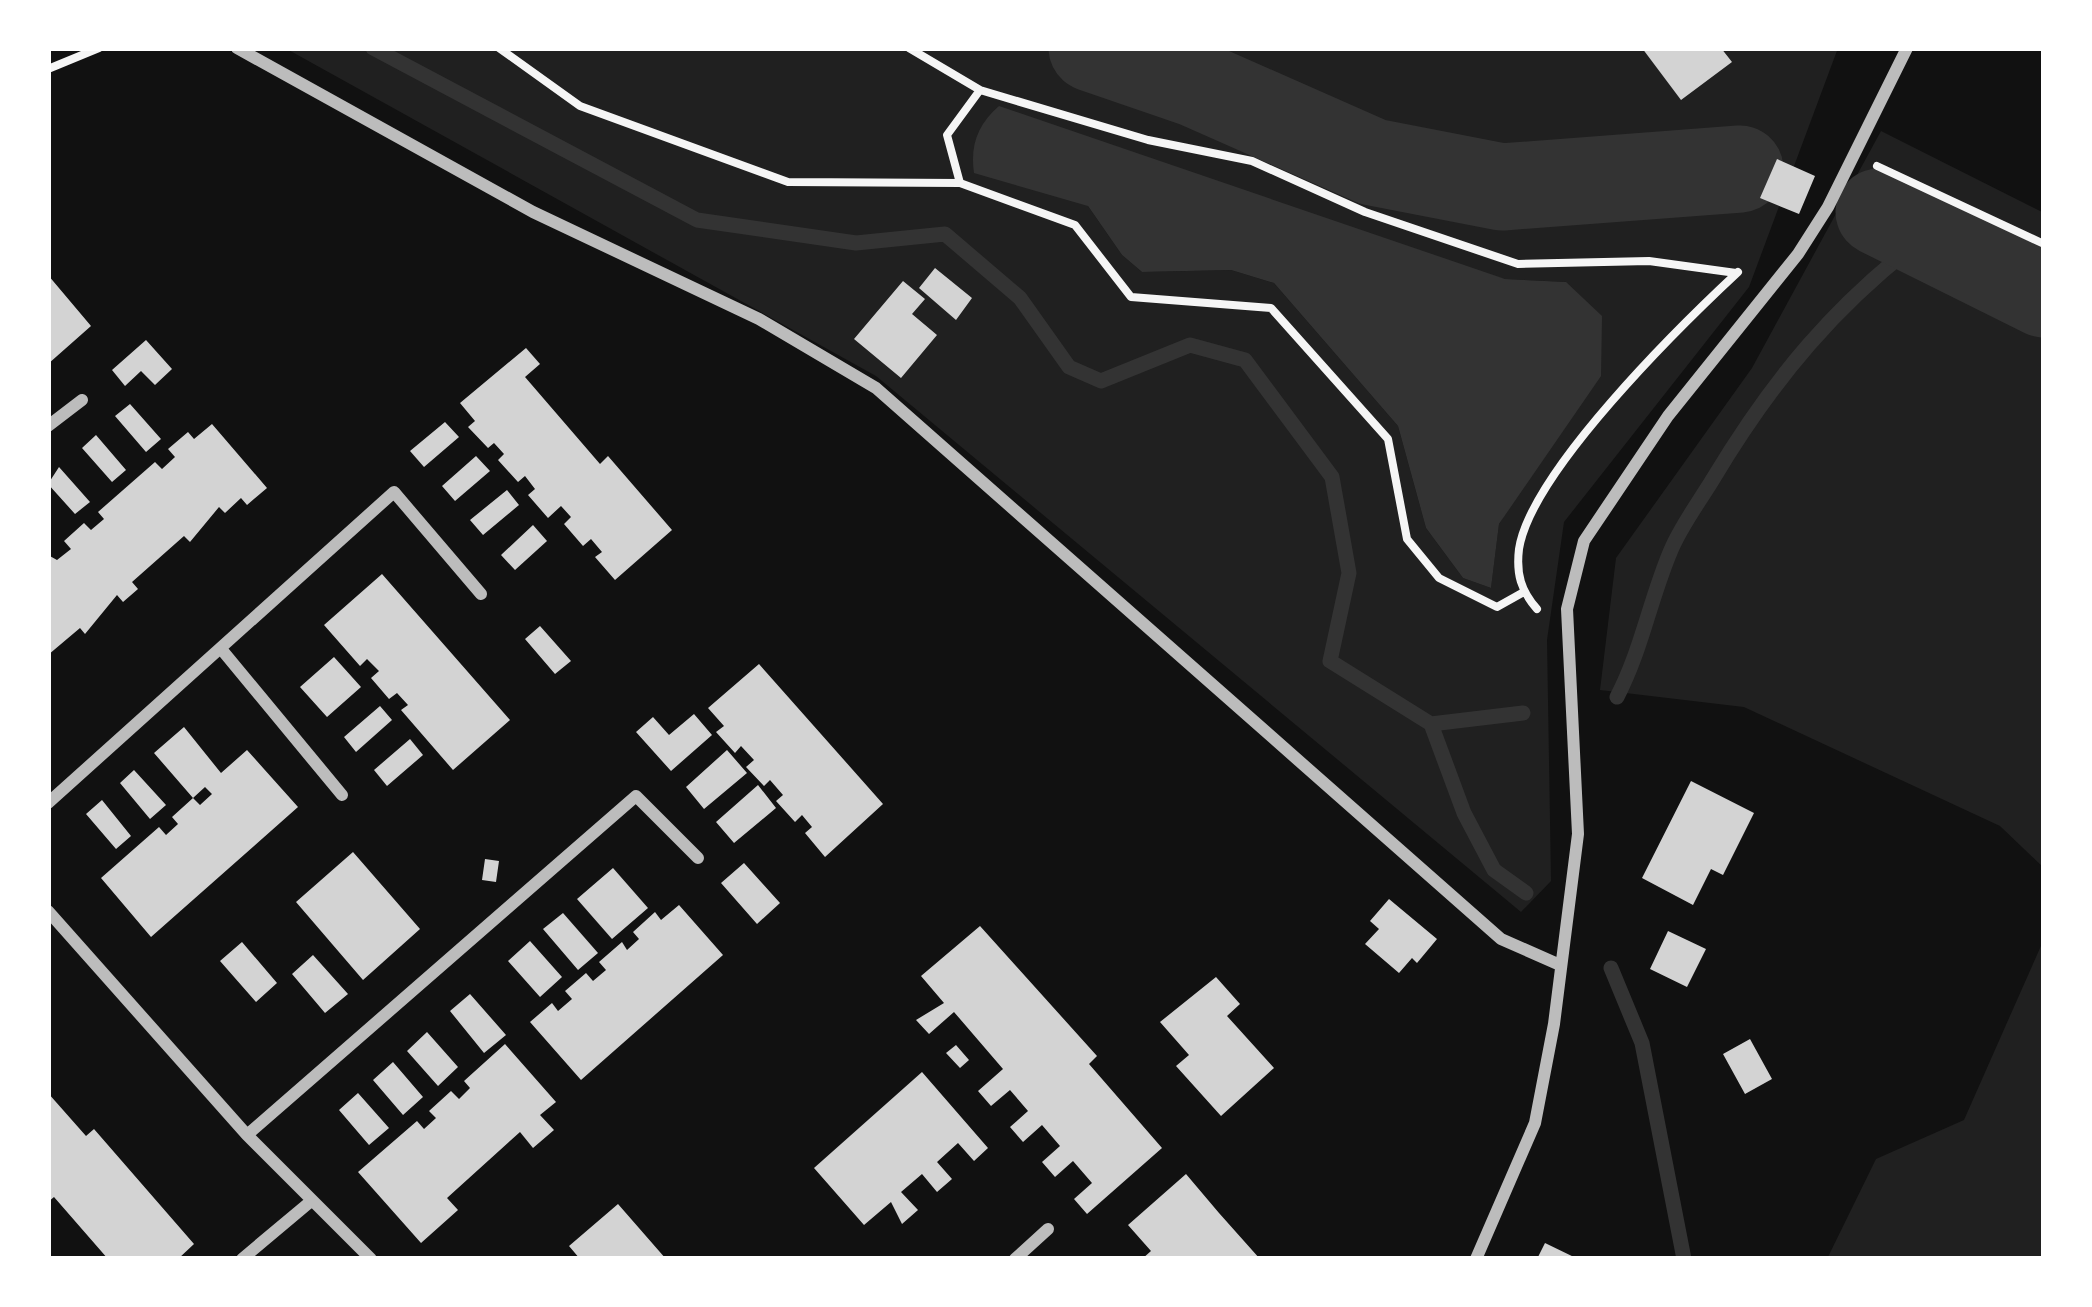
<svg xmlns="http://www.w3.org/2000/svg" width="2092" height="1307" font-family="'Public Sans',sans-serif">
<rect width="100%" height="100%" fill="#111"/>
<!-- green -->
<path fill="#202020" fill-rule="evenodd" d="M285 48H1838L1749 287 1564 522 1547 640 1551 881 1521 912 876 376ZM1088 206 1505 279 1566 282 1530 475 1499 524 1491 588 1463 578 1426 528 1398 426 1274 283 1231 270 1142 272 1122 255Z
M1881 131 2044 213V868L2000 826 1744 707 1600 690 1616 558 1752 368Z
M2044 939V1259H1827L1876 1159 1964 1120Z"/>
<!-- water -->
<path fill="#333" d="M999 106 1505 279 1566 282 1602 316 1601 376 1499 524 1491 588 1463 578 1426 528 1398 426 1274 283 1231 270 1142 272 1122 255 1088 206 974 173C970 145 978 124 999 106Z"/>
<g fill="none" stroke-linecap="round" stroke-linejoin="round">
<!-- stream -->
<path stroke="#333" stroke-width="15" d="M373 48 697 220 856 243 945 234 1020 298 1069 367 1101 381 1190 345 1245 360 1332 477 1349 573 1330 661 1431 724 1523 713
M1617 697C1642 649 1650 599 1671 550 1681 526 1699 502 1713 479 1773 379 1836 303 1930 233
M1431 724 1464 813 1494 870 1526 893
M1611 968 1642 1043 1684 1259"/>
<!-- river -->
<path stroke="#333" stroke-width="87" d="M1092 48 1194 83 1373 162 1502 187 1740 169
M1879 212 2044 294"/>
</g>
<!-- building -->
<path fill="#d3d3d3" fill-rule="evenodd" d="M1642 48H1721L1732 62 1681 100Z
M1777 159 1815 176 1799 214 1760 198Z
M935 268 972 298 956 320 919 288Z
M48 275 91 326 48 364Z
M903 281 925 299 912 314 937 335 901 378 854 339Z
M146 340 172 369 155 385 141 371 125 386 112 370Z
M526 348 540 364 525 377 600 464 608 456 672 530 615 580 595 557 602 552 591 539 583 546 564 524 571 517 561 506 548 518 528 495 535 489 525 476 518 482 498 460 504 454 494 443 488 448 468 427 475 421 460 403Z
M130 404 161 439 146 452 115 416Z
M445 422 459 437 424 467 410 451Z
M212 424 267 488 247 505 241 498 225 513 219 507 190 542 184 536 132 582 138 589 123 602 117 595 85 634 80 628 48 655V555L57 560 71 549 64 541 84 523 91 530 104 519 98 512 155 462 162 469 175 457 168 449 188 432 194 439Z
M96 435 126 470 112 482 82 448Z
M476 456 490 471 455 501 442 486Z
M59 467 90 502 75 514 48 484Z
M507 490 519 505 483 535 470 520Z
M533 525 547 541 515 570 501 555Z
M382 574 510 720 453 770 401 710 408 705 397 693 389 699 371 678 379 671 367 659 360 666 324 625Z
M540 626 571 661 555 674 525 639Z
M334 657 361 687 327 717 300 687Z
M759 664 883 804 825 857 805 833 812 827 802 815 795 822 776 801 783 795 770 780 764 786 746 767 754 760 741 746 735 753 716 732 724 726 708 708Z
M380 706 392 720 356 752 344 737Z
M694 714 712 735 671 771 636 732 653 717 669 735Z
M184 727 221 773 247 750 298 807 151 937 101 878 159 827 166 835 178 824 172 817 193 798 154 753ZM205 787 212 794 200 805 193 798Z
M410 739 423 755 387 786 374 770Z
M727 750 747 773 704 809 686 787Z
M134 770 166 805 150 819 120 783Z
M1691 781 1754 813 1723 875 1711 869 1693 905 1642 878Z
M758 785 776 808 734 843 716 822Z
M102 800 131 836 116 849 86 814Z
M353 852 420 929 363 980 296 902Z
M485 859 499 861 496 882 482 880Z
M744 863 780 903 757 924 721 883Z
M613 868 648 908 612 939 577 899Z
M1389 899 1437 939 1417 963 1412 958 1399 973 1365 944 1379 929 1370 921Z
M679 905 723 955 581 1080 530 1022 552 1003 558 1011 572 999 565 991 586 973 593 981 606 970 599 962 622 942 627 950 639 939 633 932 655 912 661 920Z
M563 913 598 953 578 970 543 929Z
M980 926 1097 1056 1089 1064 1162 1148 1087 1214 1074 1199 1092 1183 1073 1161 1055 1177 1042 1162 1060 1146 1042 1125 1023 1142 1010 1127 1028 1111 1010 1090 991 1106 978 1091 1003 1069 954 1012 929 1034 916 1020 944 1003 921 976Z
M1668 931 1706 949 1687 987 1650 969Z
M530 941 562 977 540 997 508 961Z
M242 942 277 983 256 1002 220 961Z
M313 955 348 994 325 1013 292 974Z
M1216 977 1240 1004 1227 1016 1274 1068 1221 1116 1176 1066 1189 1055 1160 1022Z
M470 994 506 1035 484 1053 450 1011Z
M427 1032 458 1067 438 1086 407 1051Z
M1750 1039 1772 1079 1745 1094 1723 1054Z
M505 1044 556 1102 540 1115 554 1130 533 1148 520 1132 447 1198 458 1210 421 1243 358 1172 417 1121 424 1129 436 1118 429 1111 451 1091 459 1099 470 1088 464 1081Z
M956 1045 969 1060 960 1068 946 1053Z
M393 1062 423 1097 403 1115 373 1080Z
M922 1072 988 1148 974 1161 958 1143 937 1162 952 1179 937 1192 922 1174 901 1192 918 1210 902 1224 891 1202 864 1225 814 1168Z
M48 1093 86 1136 94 1129 194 1244 178 1259H108L54 1197 48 1202Z
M358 1093 389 1128 369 1145 339 1110Z
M1186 1174 1219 1213 1260 1259H1142L1151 1251 1128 1225Z
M618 1204 666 1259H580L569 1246Z
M1545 1243 1578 1259H1537Z"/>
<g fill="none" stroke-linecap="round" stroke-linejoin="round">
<!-- path -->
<path stroke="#f5f5f5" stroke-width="8" d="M499 48 580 106 788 182 960 183
M909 48 980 90
M48 69 99 48
M1877 166 2044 244
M1522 593 1497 607 1439 578 1407 539 1388 439 1271 308 1131 297 1075 225 960 183 947 135 980 90 1148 140 1252 161 1365 212 1518 264 1649 261 1736 273
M1537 609C1521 591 1516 574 1519 549 1531 472 1680 326 1738 272"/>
<!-- minor -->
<path stroke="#bcbcbc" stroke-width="12" d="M237 48 533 212 759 319 876 388 1501 939 1560 965
M48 426 82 400
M222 650 342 795
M48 803 394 492 481 594
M48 911 247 1135 371 1259
M247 1135 636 796 698 858
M242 1259 310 1202
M1015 1259 1048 1229
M1476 1259 1535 1123 1554 1024 1578 834 1567 609 1584 541 1668 416 1798 254 1828 207 1907 48"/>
</g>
<!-- border -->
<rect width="2092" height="1307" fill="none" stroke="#ffffff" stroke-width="102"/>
</svg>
